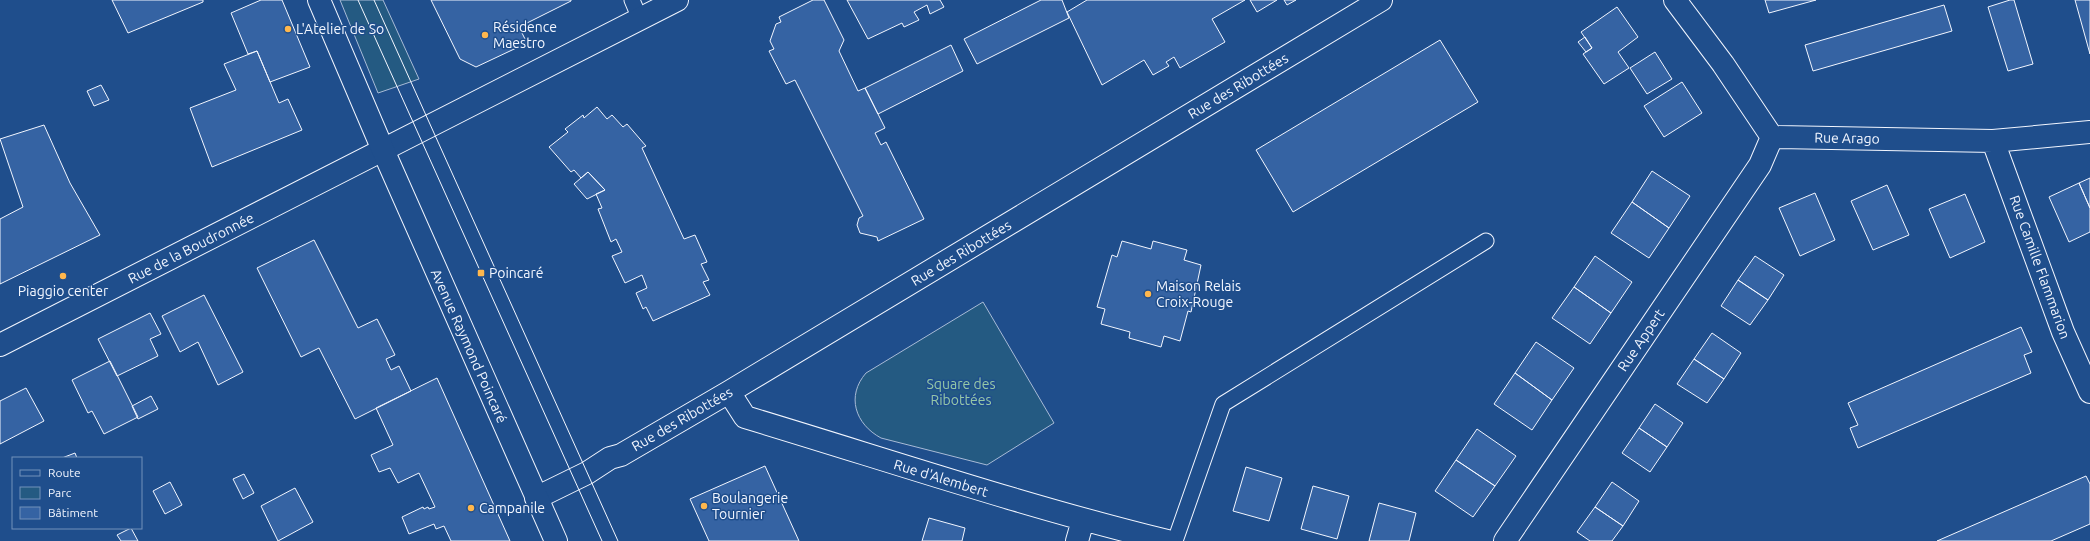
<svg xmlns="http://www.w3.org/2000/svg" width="2090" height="541" font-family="Ubuntu,sans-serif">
<rect width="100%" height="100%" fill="#1f4e8c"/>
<!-- green -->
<path fill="#245a82" stroke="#a8bbd7" d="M340 0H383L419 79 378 93Z
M983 302 1054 423 987 465 881 438C855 424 846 396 866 373Z"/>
<!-- building -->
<path fill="#3563a3" stroke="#f2f6ff" d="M112 0H203V2L128 33Z
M261 0H282L310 67 270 82 257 51 248 54 231 13Z
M431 0H571V1L519 27 527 43 476 67 460 59Z
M813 0H824L844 40 839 51 858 91 865 88 885 128 875 133 881 145 886 142 924 219 878 241 877 237 860 233 857 225 859 218 863 216 795 80 786 84 769 51 774 49 770 41 776 24 781 22 779 17Z
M847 0H940L944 7 930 14 927 5 914 12 919 20 904 27 902 23 868 39Z
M1041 0H1062L1069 18 977 64 964 39Z
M1087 0H1245L1212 19 1225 42 1180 68 1174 57 1166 62 1169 66 1153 75 1144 60 1102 85 1067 12Z
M1250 0H1277L1257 12Z
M1284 0H1296L1287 5Z
M1765 0H1816L1769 13Z
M2010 0H2014L2033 64 2008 71 1988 7Z
M2075 0H2090V54Z
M1944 5 1952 31 1813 71 1805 45Z
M1617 7 1638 37 1618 52 1629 68 1604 84 1583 54 1592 48 1581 32Z
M1585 37 1592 48 1586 52 1578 42Z
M1440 40 1478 102 1293 212 1256 150Z
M951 45 963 71 878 114 865 88Z
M257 51 279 103 288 99 302 130 212 167 190 108 236 90 224 64Z
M1655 52 1672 79 1647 94 1630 68Z
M1682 82 1702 113 1664 137 1644 106Z
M101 85 109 100 94 106 87 91Z
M597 107 607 119 612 115 623 127 627 124 646 146 642 148 684 239 695 235 707 262 701 264 709 280 703 282 710 295 653 321 646 307 643 309 636 293 647 288 642 275 625 283 612 256 622 252 616 239 611 242 598 209 602 208 596 194 605 190 588 172 581 178 574 170 571 172 549 147 568 132 565 129 583 115 584 118Z
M44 125 70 183 100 235 0 284V219L23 207 0 139Z
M1652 171 1690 196 1669 228 1632 202Z
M588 172 605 190 587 199 574 184Z
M2090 178V208L2079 183Z
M2079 183 2090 208V232L2069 242 2049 197Z
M1887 185 1909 235 1873 250 1851 201Z
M1815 193 1835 240 1800 256 1779 208Z
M1965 194 1985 242 1950 258 1929 209Z
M1632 202 1669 228 1649 258 1611 233Z
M314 240 358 328 377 319 395 355 386 359 391 370 399 366 411 391 355 419 319 348 301 357 257 268Z
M1122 241 1151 249 1153 241 1187 250 1184 260 1201 265 1191 312 1188 311 1180 341 1164 336 1161 347 1129 338 1130 332 1101 324 1105 309 1097 307 1112 255 1117 257Z
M1595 256 1632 282 1611 313 1574 287Z
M1755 256 1784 275 1768 300 1738 280Z
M1738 280 1768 300 1750 325 1721 306Z
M1574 287 1611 313 1590 344 1552 318Z
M204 295 243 372 218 385 198 342 180 352 162 316Z
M150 313 161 334 150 339 158 356 117 376 98 339Z
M2021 327 2032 352 2024 355 2031 373 1858 448 1850 428 1858 425 1848 403Z
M1712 333 1741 353 1724 379 1694 359Z
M1536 342 1574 368 1552 400 1515 373Z
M1694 359 1724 379 1707 403 1677 384Z
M110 361 138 417 104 434 92 411 88 413 72 380Z
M1515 373 1552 400 1532 430 1494 404Z
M437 378 510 541H451L444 526 436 529 434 524 409 534 402 517 423 507 424 509 428 507 429 509 435 507 419 473 398 483 390 468 379 472 371 455 393 445 376 408Z
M26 388 44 421 0 444V401Z
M151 396 158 409 138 419 132 406Z
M1655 404 1683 423 1667 447 1639 428Z
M1639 428 1667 447 1650 472 1622 453Z
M1477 429 1516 456 1495 486 1456 460Z
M75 453 77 458H62Z
M1456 460 1495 486 1473 517 1435 491Z
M765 466 799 541H709L690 499Z
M1246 467 1282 478 1269 521 1233 511Z
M244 474 254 493 243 499 233 479Z
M2086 476 2090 484V524L2051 541H1937Z
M170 482 182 505 165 514 153 491Z
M1612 482 1639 501 1623 526 1595 507Z
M1313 486 1349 496 1337 539 1301 529Z
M295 488 313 522 278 541 261 506Z
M1379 503 1416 513 1409 541H1369Z
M1595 507 1623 526 1612 541H1590L1577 532Z
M929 518 965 528 962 541H922Z
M131 528 138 541H121L117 535Z"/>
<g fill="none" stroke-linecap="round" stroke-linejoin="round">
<defs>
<path id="service" d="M632 0 640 19
M1175 541 1223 404 1486 241"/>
<path id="minor" d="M1675 0 1723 64 1772 137 1993 141 2090 132
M1993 141 2063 332 2090 392
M0 345 677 0
M729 392 745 417C885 459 1024 506 1167 541
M536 498 587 473 610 458 621 455 729 392 1381 0
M1077 541 1083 520
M1505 541 1760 165 1772 137"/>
<path id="secondary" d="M319 0 383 150 556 541"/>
</defs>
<!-- service casing -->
<use href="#service" stroke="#f2f6ff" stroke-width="17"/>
<!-- minor casing -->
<use href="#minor" stroke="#f2f6ff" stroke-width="24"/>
<!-- secondary casing -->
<use href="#secondary" stroke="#f2f6ff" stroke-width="24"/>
<!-- service -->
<use href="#service" stroke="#1f4e8c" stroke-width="15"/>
<!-- minor -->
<use href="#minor" stroke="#1f4e8c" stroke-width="22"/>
<!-- secondary -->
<use href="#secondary" stroke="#1f4e8c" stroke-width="22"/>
<!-- tram -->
<path stroke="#f2f6ff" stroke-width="1" d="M358 0 602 541
M374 0 618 541"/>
</g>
<!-- markers -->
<g fill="#ffb74d" stroke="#1f4e8c" stroke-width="1.5">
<circle cx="288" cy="29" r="4"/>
<circle cx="485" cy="35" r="4"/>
<rect x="477" y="269" width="8" height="8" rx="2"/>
<circle cx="63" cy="276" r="4"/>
<circle cx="1148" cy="294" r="4"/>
<circle cx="704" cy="506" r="4"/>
<circle cx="471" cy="508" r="4"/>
</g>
<g text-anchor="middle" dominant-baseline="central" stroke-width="3" stroke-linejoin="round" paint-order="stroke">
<!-- poi labels -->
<g font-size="14" fill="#f2f6ff" stroke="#1f4e8c" text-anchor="start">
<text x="493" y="27">Résidence<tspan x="493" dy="16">Maestro</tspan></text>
<text x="296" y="29">L'Atelier de So</text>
<text x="489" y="273">Poincaré</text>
<text x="1156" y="286">Maison Relais<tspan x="1156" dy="16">Croix-Rouge</tspan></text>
<text x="63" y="291" text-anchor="middle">Piaggio center</text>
<text x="712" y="498">Boulangerie<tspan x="712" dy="16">Tournier</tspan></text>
<text x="479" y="508">Campanile</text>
</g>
<!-- street labels -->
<g font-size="14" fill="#f2f6ff" stroke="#1f4e8c">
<text transform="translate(1238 86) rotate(-31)">Rue des Ribottées</text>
<text transform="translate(1847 138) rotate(1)">Rue Arago</text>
<text transform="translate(191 248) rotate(-27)">Rue de la Boudronnée</text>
<text transform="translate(961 253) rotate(-31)">Rue des Ribottées</text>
<text transform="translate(2040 267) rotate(70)">Rue Camille Flammarion</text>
<text transform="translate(1641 340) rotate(-56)">Rue Appert</text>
<text transform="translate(469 346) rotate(66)">Avenue Raymond Poincaré</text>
<text transform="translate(682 419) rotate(-30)">Rue des Ribottées</text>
<text transform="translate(941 478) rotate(17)">Rue d'Alembert</text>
</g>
<!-- park labels -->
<g font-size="14" fill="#97c8a6" stroke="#1f4e8c">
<text x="961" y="384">Square des<tspan x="961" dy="16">Ribottées</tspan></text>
</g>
</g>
<!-- legend -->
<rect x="12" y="457" width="130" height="72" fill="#1f4e8c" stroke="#7391ba"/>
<rect x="20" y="470" width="20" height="6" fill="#1f4e8c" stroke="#7391ba"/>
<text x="48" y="477" font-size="12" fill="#f2f6ff">Route</text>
<rect x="20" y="487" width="20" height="12" fill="#245a82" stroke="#7391ba"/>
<text x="48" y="497" font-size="12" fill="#f2f6ff">Parc</text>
<rect x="20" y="507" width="20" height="12" fill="#3563a3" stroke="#7391ba"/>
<text x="48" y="517" font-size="12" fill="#f2f6ff">Bâtiment</text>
</svg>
